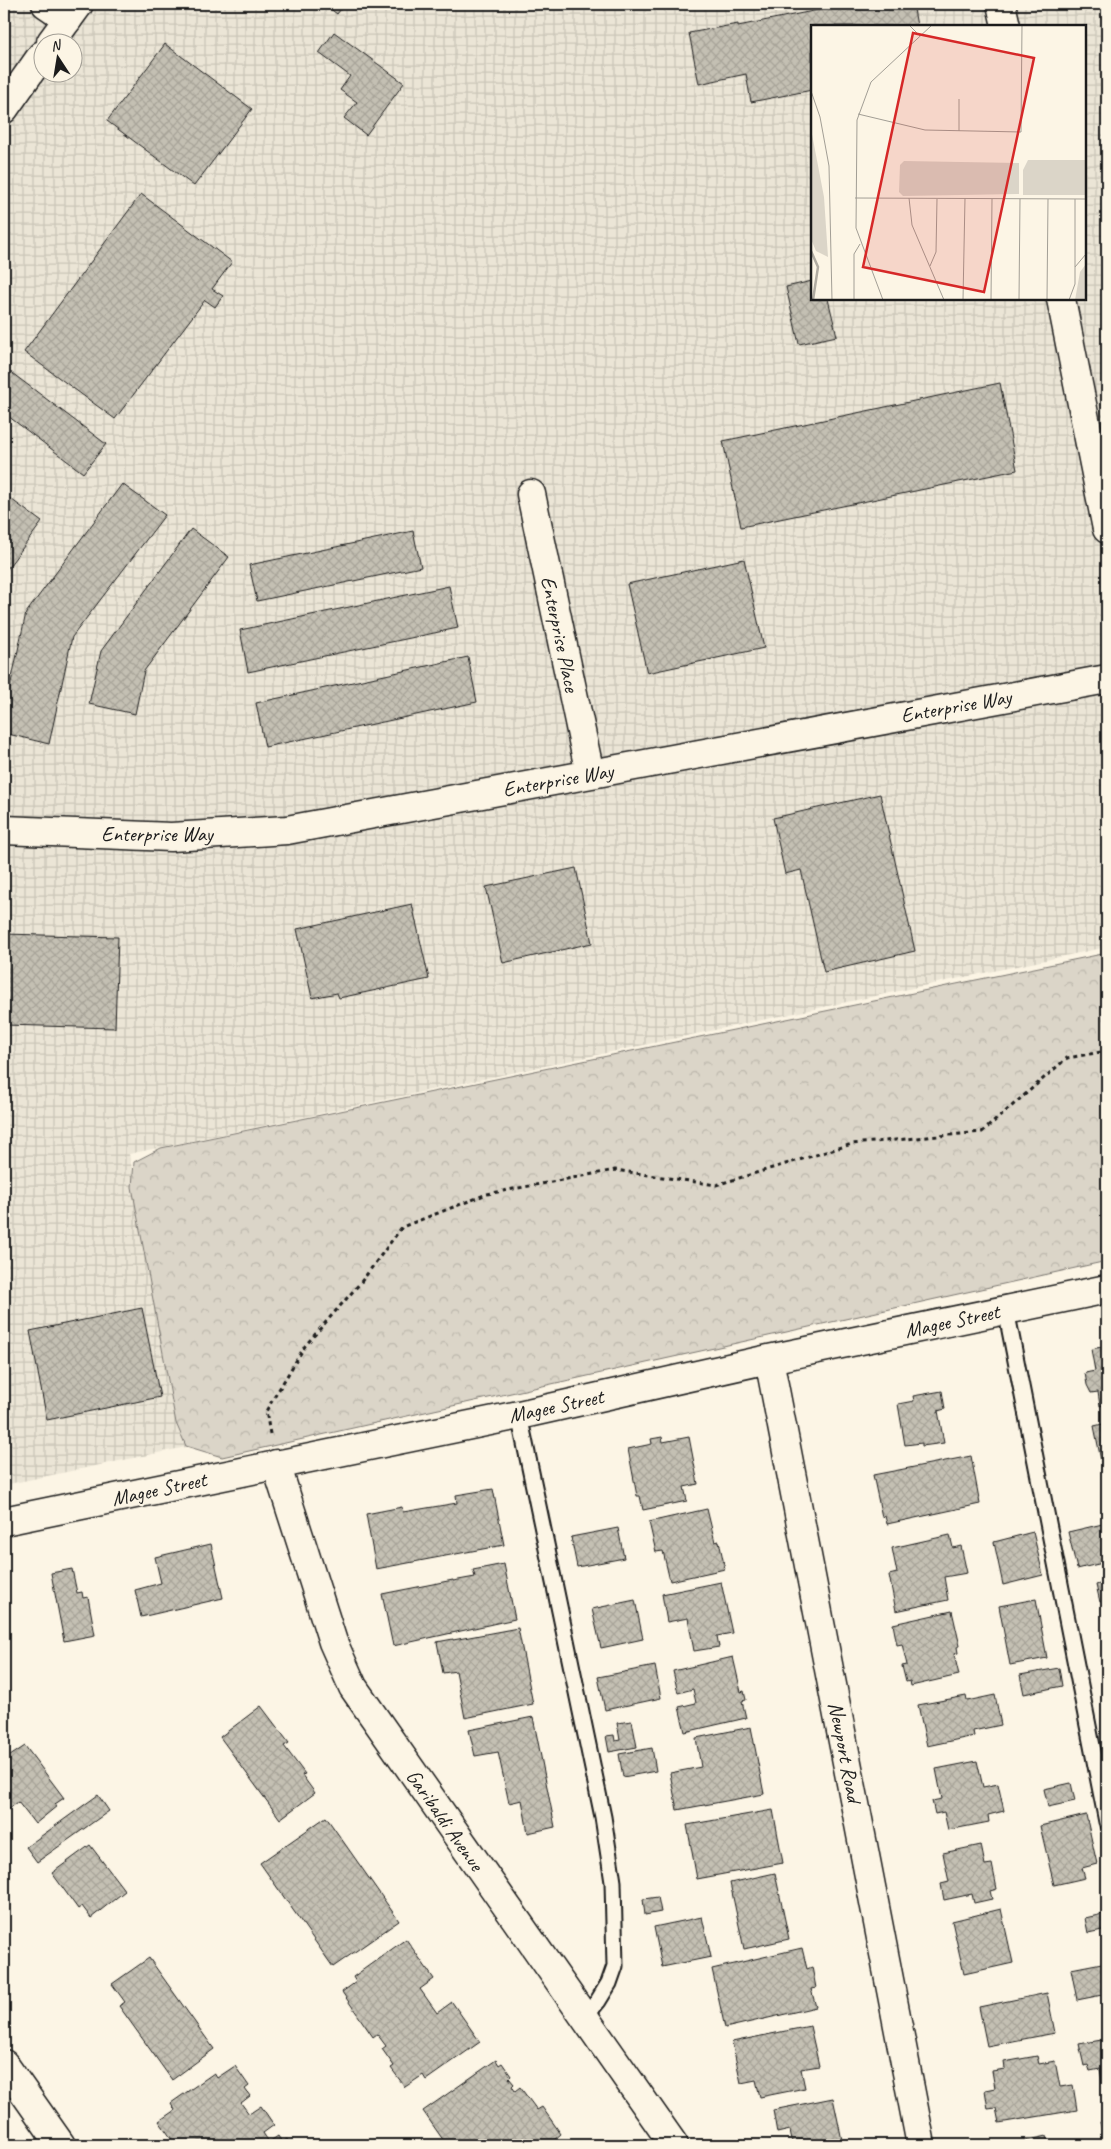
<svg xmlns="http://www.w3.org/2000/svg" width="1111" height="2149" font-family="Caveat,sans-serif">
<defs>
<pattern id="industrial-grid" width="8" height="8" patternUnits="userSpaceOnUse" patternTransform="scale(1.25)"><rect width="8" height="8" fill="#ebe5d6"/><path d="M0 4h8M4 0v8" fill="none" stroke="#c9c4b7"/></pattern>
<pattern id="forest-crowns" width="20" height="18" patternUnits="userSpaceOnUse" patternTransform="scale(1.25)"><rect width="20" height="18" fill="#dbd5c8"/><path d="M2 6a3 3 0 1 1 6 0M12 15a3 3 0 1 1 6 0" fill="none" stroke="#bbb6ab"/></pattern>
<pattern id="building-cross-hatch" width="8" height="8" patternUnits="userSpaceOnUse" patternTransform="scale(1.25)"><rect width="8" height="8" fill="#c4c0b3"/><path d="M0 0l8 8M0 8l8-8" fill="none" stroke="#a8a499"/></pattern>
</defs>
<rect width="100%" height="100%" fill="#fcf5e5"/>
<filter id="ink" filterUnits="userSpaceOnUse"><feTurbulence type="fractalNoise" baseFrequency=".02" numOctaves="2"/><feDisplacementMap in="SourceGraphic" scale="10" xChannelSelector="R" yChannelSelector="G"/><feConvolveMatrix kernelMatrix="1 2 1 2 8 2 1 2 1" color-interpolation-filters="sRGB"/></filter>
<g filter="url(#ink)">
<!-- industrial -->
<path fill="url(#industrial-grid)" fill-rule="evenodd" d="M4 4H1107V947L129 1154 191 1446 4 1485ZM812 26H1085V299H812ZM42 42H72V72H42Z"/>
<!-- forest -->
<path fill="url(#forest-crowns)" stroke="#7c7872" d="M1107 953V1261L222 1457 186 1446 176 1423 132 1187 134 1162 161 1148Z"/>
<!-- building -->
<path fill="url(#building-cross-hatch)" stroke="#1c1c1c" d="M324 4H345L337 14Z
M848 4H913L917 26H812V90L751 102 746 74 699 84 689 33 738 24V26Z
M334 32 404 83 366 135 344 118 357 102 340 90 350 76 319 53Z
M165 44 252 109 194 186 107 121Z
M141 194 232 262 212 289 223 296 215 307 205 300 115 419 24 352Z
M812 281V299H828L837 336 799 344 786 287Z
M4 367 106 444 83 473 4 413Z
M1000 383 1017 470 741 527 723 441Z
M122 484 165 515 72 637 49 744 4 733V715L26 613Z
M4 494 42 522 4 573Z
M191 529 229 557 144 671 135 714 89 704 101 651Z
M413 531 421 567 257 601 249 565Z
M744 559 764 648 647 673 627 584Z
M449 586 458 628 248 672 240 630Z
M468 657 477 702 265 747 256 703Z
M880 794 915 951 824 972 801 870 785 874 773 818Z
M576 868 592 943 503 963 486 887Z
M412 904 429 979 339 998 337 993 312 998 297 929Z
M4 934 118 937 115 1028 4 1025Z
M142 1308 160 1397 47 1420 30 1331Z
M1107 1346V1404L1100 1406 1098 1392 1091 1393 1087 1385 1085 1373 1095 1371 1091 1349Z
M942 1391 945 1409 938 1411 944 1443 922 1446V1443L905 1445 898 1404 914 1401 913 1396Z
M1107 1423V1469L1103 1470 1094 1426Z
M662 1437 663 1442 689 1437 698 1484 684 1487 687 1501 643 1510 640 1496H637L628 1449 652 1444 651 1439Z
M971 1456 980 1504 887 1524 885 1516 882 1517 873 1475Z
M493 1489 504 1545 376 1569 366 1514 402 1507 403 1512 457 1503 456 1495Z
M707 1509 715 1542 719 1541 725 1569 670 1581 663 1551 656 1552 649 1522Z
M1107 1523V1562L1077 1569 1068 1532Z
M618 1528 624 1558 577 1567 571 1537Z
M1033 1532 1043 1575 1003 1585 994 1542Z
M950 1535 953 1548 961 1546 967 1573 944 1577 948 1600 896 1611 889 1575 897 1573 892 1548Z
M211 1544 223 1598 141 1617 135 1590 161 1583 155 1557Z
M504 1564 515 1619 393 1646 382 1594 453 1580V1581L475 1577 473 1570Z
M72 1569 77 1593 82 1592 83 1598 88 1597 95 1635 64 1641 51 1573Z
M721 1582 732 1633 717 1636 719 1647 694 1651 688 1618 667 1622 662 1594Z
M1107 1582V1600L1100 1602 1096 1585Z
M1036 1599 1047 1658 1010 1665 999 1606Z
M635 1600 643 1639 601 1648 592 1609Z
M952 1611 960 1646 957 1647 958 1653 954 1654 959 1675 911 1686 910 1681 906 1682 902 1666 907 1665 902 1644 897 1645 893 1624Z
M518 1628 533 1704 465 1718 456 1671 443 1673 437 1642 453 1639V1640Z
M733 1657 741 1692 744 1691 746 1700 742 1701 746 1718 685 1732 679 1707 696 1703 693 1689 678 1693 673 1671Z
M655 1666 661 1698 605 1710 598 1677Z
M1059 1668 1062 1686 1024 1694 1020 1675Z
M995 1695 1001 1725 973 1731 974 1736 927 1746 918 1705 966 1696 967 1701Z
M261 1706 289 1743 284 1746 305 1774 302 1775 315 1793 280 1819 220 1737Z
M533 1717 555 1827 528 1833 522 1800 509 1803 498 1752 475 1756 469 1730Z
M632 1721 637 1747 609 1752 606 1736 614 1735 615 1741 620 1740 617 1723Z
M751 1727 764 1794 677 1810 670 1773 701 1767 696 1738Z
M25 1746 64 1798 55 1804 57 1806 35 1824 18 1802 4 1813V1760Z
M652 1748 656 1771 623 1777 619 1754Z
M977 1761 983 1787 998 1784 1004 1811 988 1815 989 1822 948 1830 944 1812 935 1814 932 1801 942 1799 936 1769Z
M1071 1783 1075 1801 1048 1807 1044 1789Z
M98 1795 109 1811 37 1862 26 1847Z
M773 1810 783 1863 697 1879 687 1825Z
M1086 1815 1097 1864 1082 1868 1085 1878 1054 1885 1040 1826Z
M326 1817 399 1921 333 1967 260 1863Z
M90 1845 125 1891 91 1918 82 1906 78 1909 52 1873Z
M981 1845 985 1865 992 1864 997 1889 990 1891 992 1899 974 1903 972 1894 944 1900 941 1884 949 1882 943 1853Z
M775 1873 789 1939 744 1949 730 1883Z
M658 1897 661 1912 645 1915 643 1899Z
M1001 1909 1013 1963 964 1974 952 1921Z
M1103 1914 1107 1929 1088 1933 1085 1918Z
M702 1917 711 1957 662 1967 654 1927Z
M406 1939 434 1979 420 1989 437 2013 452 2002 480 2042 426 2080 423 2075 405 2087 391 2068 394 2066 382 2049 386 2046 377 2034 373 2037 342 1992 356 1982 353 1977Z
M802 1948 807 1969 812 1967 816 1988 811 1989 816 2007 725 2028 712 1969Z
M149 1958 214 2049 172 2080 119 2006 125 2002 112 1984Z
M1107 1962V1994L1077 2000 1071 1969Z
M1047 1993 1055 2033 987 2046 979 2007Z
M810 2026 819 2066 801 2069 805 2088 760 2097 756 2080 741 2083 732 2042Z
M1107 2039V2079L1102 2080 1100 2069 1090 2071 1088 2065 1084 2066 1079 2044Z
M1037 2056 1039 2064 1055 2061 1060 2087 1073 2085 1077 2110 999 2123 996 2108 988 2109 985 2090 995 2088 992 2071 1005 2069 1004 2062Z
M496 2060 499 2065 502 2063 511 2076 509 2078 514 2084 512 2086 515 2091 520 2087 537 2110 542 2107 561 2134 554 2140 557 2145 563 2141 566 2145H444L446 2144 423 2111Z
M235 2066 249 2086 245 2089 250 2096 241 2103 249 2114 261 2106 274 2125 263 2133 269 2142 278 2136 282 2142 287 2139 291 2145H184L182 2142 176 2145 159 2121 175 2110 171 2103 214 2073 217 2078Z
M833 2098 843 2145H793L790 2130 777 2133 773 2110Z
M1107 2119V2145H1105L1100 2121Z
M1047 2136 1049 2145H1001V2144L1010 2142 1011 2144Z"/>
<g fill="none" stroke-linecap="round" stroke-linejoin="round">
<defs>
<path id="service" d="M1006 1310 1107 1822
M519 1415 603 1817 613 1882 615 1966 609 1983 598 2001 584 2018"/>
<path id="minor" d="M46 4 68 19
M1001 4 1006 26
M1061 299 1107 529
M531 494 590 774
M4 830 171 837 287 830 1107 679
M769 1359 921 2145
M276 1464 333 1642 353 1687 674 2145
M4 1521 519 1415 769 1359 1107 1289"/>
<path id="tertiary" d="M51 42 79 4
M4 109 42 55
M4 2064 61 2145"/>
</defs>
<!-- service casing -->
<use href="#service" stroke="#1c1c1c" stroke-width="19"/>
<!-- minor casing -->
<use href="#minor" stroke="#1c1c1c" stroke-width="31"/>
<!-- tertiary casing -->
<use href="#tertiary" stroke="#1c1c1c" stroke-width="31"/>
<!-- path -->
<path stroke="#1c1c1c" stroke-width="3" stroke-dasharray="4 4" stroke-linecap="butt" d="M270 1434 266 1411 305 1346 361 1282 402 1227 487 1194 615 1170 716 1185 852 1144 982 1132 1067 1058 1107 1051"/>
<!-- service -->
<use href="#service" stroke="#fcf5e5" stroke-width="15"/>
<!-- minor -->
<use href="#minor" stroke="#fcf5e5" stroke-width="28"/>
<!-- tertiary -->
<use href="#tertiary" stroke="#fcf5e5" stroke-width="28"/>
</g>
</g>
<g text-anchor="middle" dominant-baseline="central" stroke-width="4" stroke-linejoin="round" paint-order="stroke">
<!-- street labels -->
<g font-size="21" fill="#1c1c1c" stroke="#fcf5e5">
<text transform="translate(560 634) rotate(78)">Enterprise Place</text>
<text transform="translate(956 706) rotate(-10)">Enterprise Way</text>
<text transform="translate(558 780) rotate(-10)">Enterprise Way</text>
<text x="157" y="834">Enterprise Way</text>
<text transform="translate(952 1321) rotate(-12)">Magee Street</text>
<text transform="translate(556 1406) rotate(-12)">Magee Street</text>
<text transform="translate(159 1489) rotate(-12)">Magee Street</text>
<text transform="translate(845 1752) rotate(79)">Newport Road</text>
<text transform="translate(445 1820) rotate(55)">Garibaldi Avenue</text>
</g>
</g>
<!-- overview -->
<g transform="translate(811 25)">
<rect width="275" height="275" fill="#fcf5e5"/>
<path d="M0 104 13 172 17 232 5 226 0 214ZM217 135H275V170H212V145ZM93 136 208 138V169L92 171 88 167 89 140ZM275 239V275H264L269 247Z" fill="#dbd5c8"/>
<path fill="none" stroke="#b0aba1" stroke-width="2.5" d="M0 226 7 242 2 275"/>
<path fill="none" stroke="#a29e95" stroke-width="1" d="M98 0 109 11M0 66 9 92 18 141 21 275M47 89 114 105 210 107 211 0M148 106V74M44 173 275 174M98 173 101 200 133 275M119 241 125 227 126 174M264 242 275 229M43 275V229L49 219M72 275 45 203 46 95 60 57 121 0M152 275 154 173M180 275 181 174M208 275 209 174M236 275 237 174M258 275 264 259V174"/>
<path fill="#d62828" fill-opacity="0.15" stroke="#d62828" stroke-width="2.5" d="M102 8 223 33 173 267 52 242Z"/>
<rect width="275" height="275" fill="none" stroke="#1c1c1c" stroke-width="2.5"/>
</g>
<!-- margin -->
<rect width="1111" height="2149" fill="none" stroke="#fcf5e5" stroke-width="20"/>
<rect x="10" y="10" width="1091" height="2129" fill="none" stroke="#1c1c1c" stroke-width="2" filter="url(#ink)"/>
<!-- north arrow -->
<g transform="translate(58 58) rotate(348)"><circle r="24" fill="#fcf5e5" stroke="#a29e95"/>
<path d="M0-4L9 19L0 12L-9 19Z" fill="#1c1c1c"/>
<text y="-8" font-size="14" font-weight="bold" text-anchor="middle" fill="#1c1c1c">N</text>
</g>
</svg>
